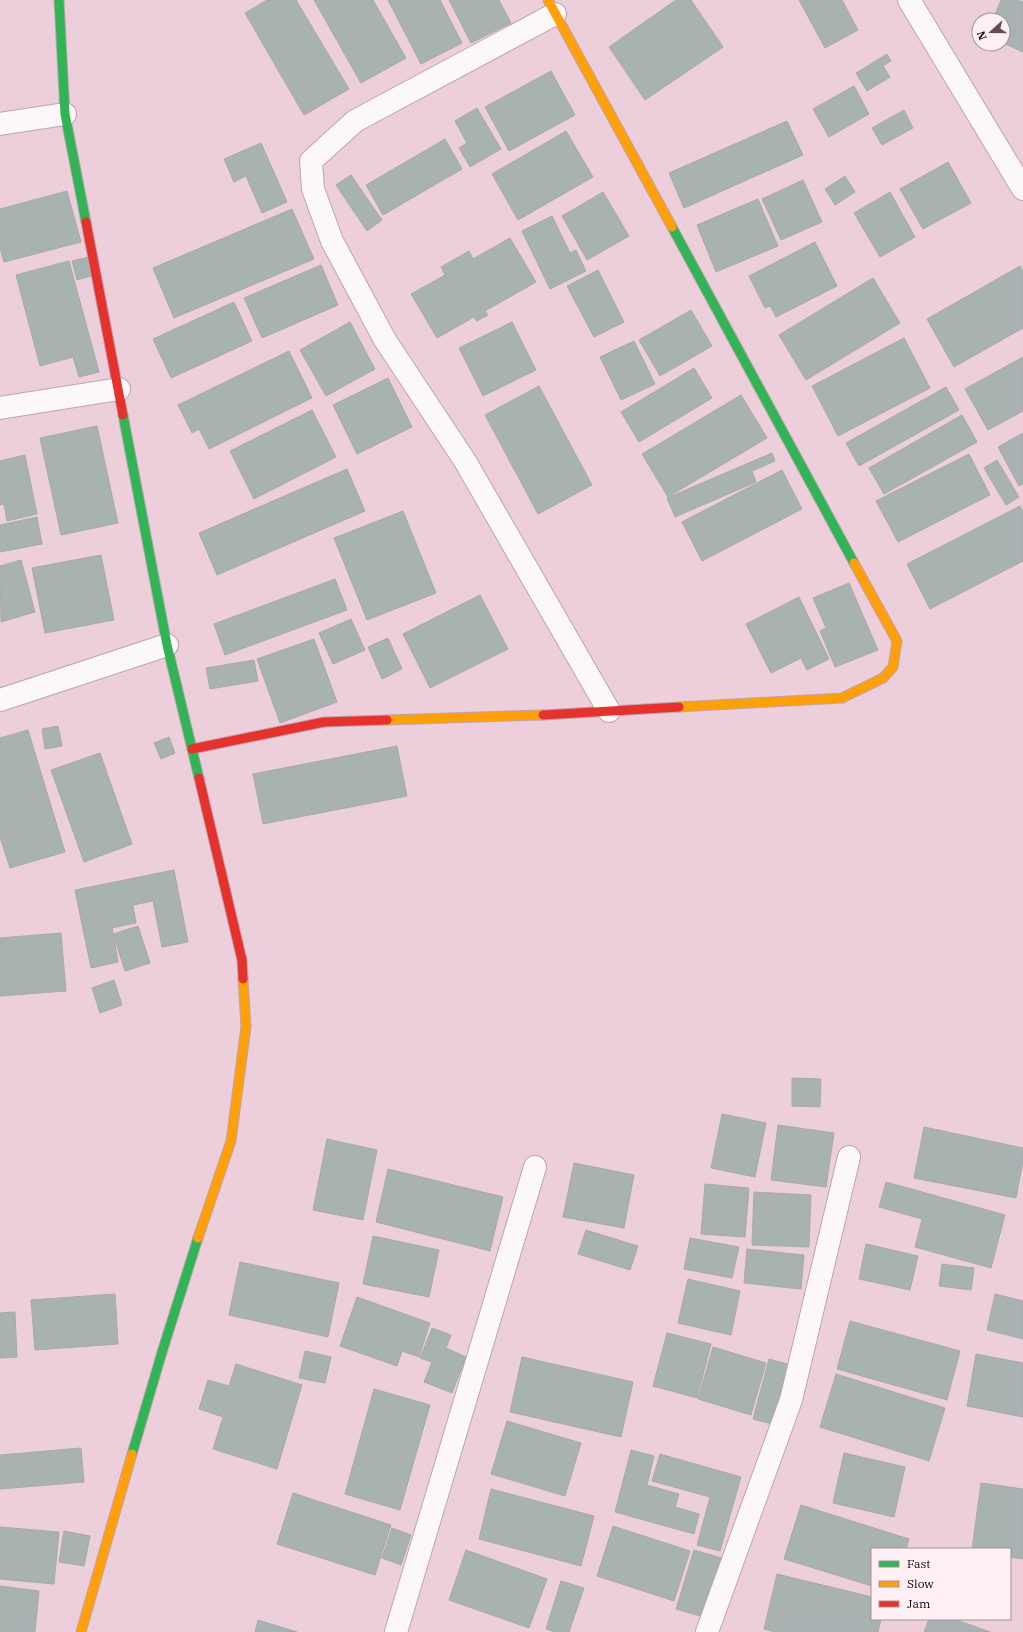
<svg xmlns="http://www.w3.org/2000/svg" width="1023" height="1632" font-family="'IBM Plex Serif',serif">
<rect width="100%" height="100%" fill="#eccfda"/>
<!-- building -->
<path fill="#a7b2b1" stroke="#a7a9aa" d="M267 0H296L349 89 304 115 245 13Z
M314 0H373L406 58 361 83Z
M388 0H440L462 43 421 64Z
M449 0H499L511 23 471 43Z
M676 0H691L723 47 645 100 609 47Z
M799 0H842L858 30 825 48Z
M1001 0H1017L1023 2V52L1003 43V20H993Z
M887 54 891 61 883 66 890 77 867 91 856 73Z
M551 71 575 115 509 151 485 107Z
M854 86 869 114 829 137 813 109Z
M477 108 501 149 470 167 459 148 467 143 455 121Z
M904 110 913 128 882 145 872 128Z
M787 121 803 155 684 208 669 173Z
M566 131 593 177 518 220 492 174Z
M445 139 462 169 383 215 366 185Z
M261 143 287 202 262 213 246 176 234 182 224 159Z
M948 162 971 203 923 229 900 189Z
M351 175 382 220 367 231 336 185Z
M845 176 855 192 835 205 825 189Z
M803 180 822 222 781 240 762 199Z
M67 191 81 242 4 262 0 248V209Z
M603 192 629 236 587 260 562 216Z
M890 192 915 237 880 257 854 213Z
M758 199 778 246 716 272 697 225Z
M292 209 314 259 174 318 153 268Z
M552 216 570 253 576 250 586 271 550 289 522 231Z
M510 238 536 282 485 311 488 315 477 321 474 317 437 338 411 294 445 275 441 267 469 251 473 259Z
M815 242 837 286 776 317 770 306 765 308 749 276Z
M89 257 94 275 77 280 72 261Z
M69 261 99 372 79 377 73 357 40 366 16 275Z
M321 265 338 305 262 338 244 298Z
M1020 266 1023 272V328L954 367 927 319Z
M598 270 624 322 594 337 567 286Z
M873 278 900 323 806 380 779 335Z
M234 302 252 341 171 378 153 339Z
M691 310 712 346 660 376 639 340Z
M350 322 375 369 326 396 300 350Z
M512 322 536 370 483 396 459 348Z
M904 338 930 388 838 436 812 386Z
M634 341 655 384 621 400 600 357Z
M289 351 312 398 209 449 199 429 192 433 178 405Z
M1023 357V411L988 430 965 389Z
M694 368 712 398 639 442 621 412Z
M388 378 412 427 357 454 333 405Z
M539 386 592 485 538 514 485 415Z
M946 387 959 410 859 466 846 443Z
M741 395 767 438 668 497 642 454Z
M312 410 336 457 254 499 230 451Z
M962 415 977 442 884 494 869 468Z
M97 426 118 523 61 535 40 438Z
M1023 433V484L1019 486 998 447Z
M772 453 775 461 752 471 756 482 675 517 667 498Z
M969 454 990 495 898 542 876 501Z
M25 455 37 514 7 521 4 504 0 505V461Z
M997 460 1019 497 1006 505 984 468Z
M347 469 365 511 217 575 199 533Z
M782 470 802 509 702 561 682 522Z
M1020 506 1023 512V561L930 609 907 564Z
M403 511 436 593 367 620 334 538Z
M37 517 42 544 0 552V525Z
M101 555 114 620 45 633 32 568Z
M21 560 35 612 1 622 0 566Z
M335 579 347 610 225 655 214 624Z
M849 583 878 650 835 667 820 631 826 628 813 598Z
M480 595 508 649 430 688 403 634Z
M799 597 829 659 807 670 801 658 771 673 746 624Z
M351 619 365 650 333 664 319 633Z
M388 638 402 669 382 679 368 647Z
M314 639 337 702 280 723 257 659Z
M254 660 258 681 210 689 206 668Z
M58 726 62 746 45 749 42 729Z
M28 730 65 852 10 868 0 837V738Z
M169 737 175 753 161 759 154 743Z
M397 746 407 796 263 824 253 774Z
M100 753 132 844 84 862 51 770Z
M174 870 188 942 162 947 153 901 133 905 136 923 112 928 118 962 91 968 75 890Z
M138 926 150 963 125 971 113 934Z
M61 933 66 991 0 996V938Z
M114 980 122 1005 100 1013 92 988Z
M792 1078 821 1079 820 1107 792 1106Z
M722 1114 766 1123 755 1177 711 1168Z
M778 1125 834 1133 826 1187 771 1180Z
M924 1127 1023 1148V1161L1016 1198 914 1178Z
M327 1139 377 1150 363 1220 313 1210Z
M574 1163 634 1175 624 1228 563 1217Z
M388 1169 503 1197 490 1251 376 1222Z
M886 1182 1005 1215 991 1268 915 1247 922 1219 879 1207Z
M705 1184 749 1188 745 1237 701 1234Z
M754 1192 811 1195 809 1247 752 1245Z
M586 1230 638 1246 630 1270 578 1254Z
M373 1236 439 1250 429 1297 363 1284Z
M690 1238 739 1247 732 1278 684 1269Z
M866 1244 918 1256 910 1290 859 1279Z
M747 1249 804 1255 801 1289 744 1283Z
M240 1262 339 1283 328 1337 229 1315Z
M942 1264 974 1268 971 1290 939 1286Z
M688 1279 740 1291 731 1335 678 1323Z
M115 1294 118 1344 35 1350 31 1300Z
M995 1294 1023 1301V1339L987 1330Z
M357 1297 430 1323 419 1357 402 1351 397 1366 340 1346Z
M15 1312 17 1357 0 1358V1313Z
M850 1321 960 1351 947 1400 837 1369Z
M432 1328 451 1335 446 1348 466 1357 452 1393 424 1382 432 1362 420 1358Z
M667 1333 711 1344 697 1398 653 1386Z
M713 1347 766 1363 751 1415 698 1399Z
M305 1351 331 1357 325 1383 299 1378Z
M976 1354 1023 1363V1417L967 1406Z
M522 1357 633 1382 621 1437 510 1412Z
M769 1359 791 1365 776 1425 753 1419Z
M236 1364 302 1385 277 1469 213 1449 223 1417 199 1409 208 1380 229 1386Z
M836 1374 945 1408 929 1461 820 1427Z
M374 1389 430 1405 400 1510 345 1494Z
M507 1421 581 1443 565 1496 491 1474Z
M81 1448 84 1482 0 1489V1455Z
M631 1450 654 1456 647 1485 679 1494 675 1507 699 1514 694 1534 615 1512Z
M844 1453 905 1467 894 1517 833 1503Z
M660 1454 741 1477 720 1551 697 1545 710 1497 652 1481Z
M981 1483 1023 1489V1559L1010 1557V1549H972Z
M491 1489 594 1516 581 1566 479 1539Z
M293 1493 391 1525 375 1575 277 1544Z
M801 1505 909 1539 906 1549H872V1586L784 1559Z
M613 1526 690 1551 674 1601 597 1576Z
M0 1527 59 1532 54 1584 0 1579Z
M392 1528 411 1535 401 1565 382 1558Z
M64 1531 90 1536 84 1566 59 1562Z
M466 1550 547 1579 529 1628 449 1600Z
M694 1550 725 1559 707 1618 676 1609Z
M777 1574 872 1597V1619H881L878 1632H775L764 1629Z
M561 1581 584 1588 569 1632H555L546 1629Z
M0 1586 39 1591 35 1632H0Z
M929 1619H954L990 1632H924Z
M258 1620 297 1632H255Z"/>
<g fill="none" stroke-linecap="round" stroke-linejoin="round">
<defs>
<path id="street" d="M909 0 1023 189
M555 14 355 121 311 161 313 189 332 241 385 340 465 461 609 711
M0 124 65 114
M0 408 119 389
M0 700 167 645
M396 1632 535 1167
M707 1632 791 1400 849 1157"/>
<path id="fast" d="M59 0 65 114 86 222
M672 227 854 563
M123 415 167 645 199 778
M132 1454 163 1349 198 1238"/>
<path id="slow" d="M548 0 672 227
M679 707 842 698 883 678 893 667 897 641 854 563
M387 720 543 715
M198 1238 231 1141 246 1027 243 979
M81 1632 132 1454"/>
<path id="jam" d="M86 222 123 415
M543 715 679 707
M192 749 324 722 387 720
M199 778 242 960 243 979"/>
</defs>
<!-- street casing -->
<use href="#street" stroke="#bea4af" stroke-width="24"/>
<!-- fast casing -->
<use href="#fast" stroke="#bea4af" stroke-width="11"/>
<!-- slow casing -->
<use href="#slow" stroke="#bea4af" stroke-width="11"/>
<!-- jam casing -->
<use href="#jam" stroke="#bea4af" stroke-width="11"/>
<!-- street -->
<use href="#street" stroke="#fcf8f9" stroke-width="22"/>
<!-- fast -->
<use href="#fast" stroke="#30b455" stroke-width="9"/>
<!-- slow -->
<use href="#slow" stroke="#ff9f0a" stroke-width="9"/>
<!-- jam -->
<use href="#jam" stroke="#e5322d" stroke-width="9"/>
</g>
<!-- legend -->
<rect x="871" y="1548" width="140" height="72" fill="#fff0f5" stroke="#a39298"/>
<rect x="879" y="1561" width="20" height="6" fill="#30b455" stroke="#a39298"/>
<text x="907" y="1568" font-size="12" fill="#19040d">Fast</text>
<rect x="879" y="1581" width="20" height="6" fill="#ff9f0a" stroke="#a39298"/>
<text x="907" y="1588" font-size="12" fill="#19040d">Slow</text>
<rect x="879" y="1601" width="20" height="6" fill="#e5322d" stroke="#a39298"/>
<text x="907" y="1608" font-size="12" fill="#19040d">Jam</text>
<!-- north arrow -->
<g transform="translate(991 32) rotate(249)"><circle r="19" fill="#fff0f5" stroke="#a39298"/>
<path d="M0-3L7 15L0 10L-7 15Z" fill="#634b55"/>
<text y="-6" font-size="11" font-weight="bold" text-anchor="middle" fill="#19040d">N</text>
</g>
</svg>
